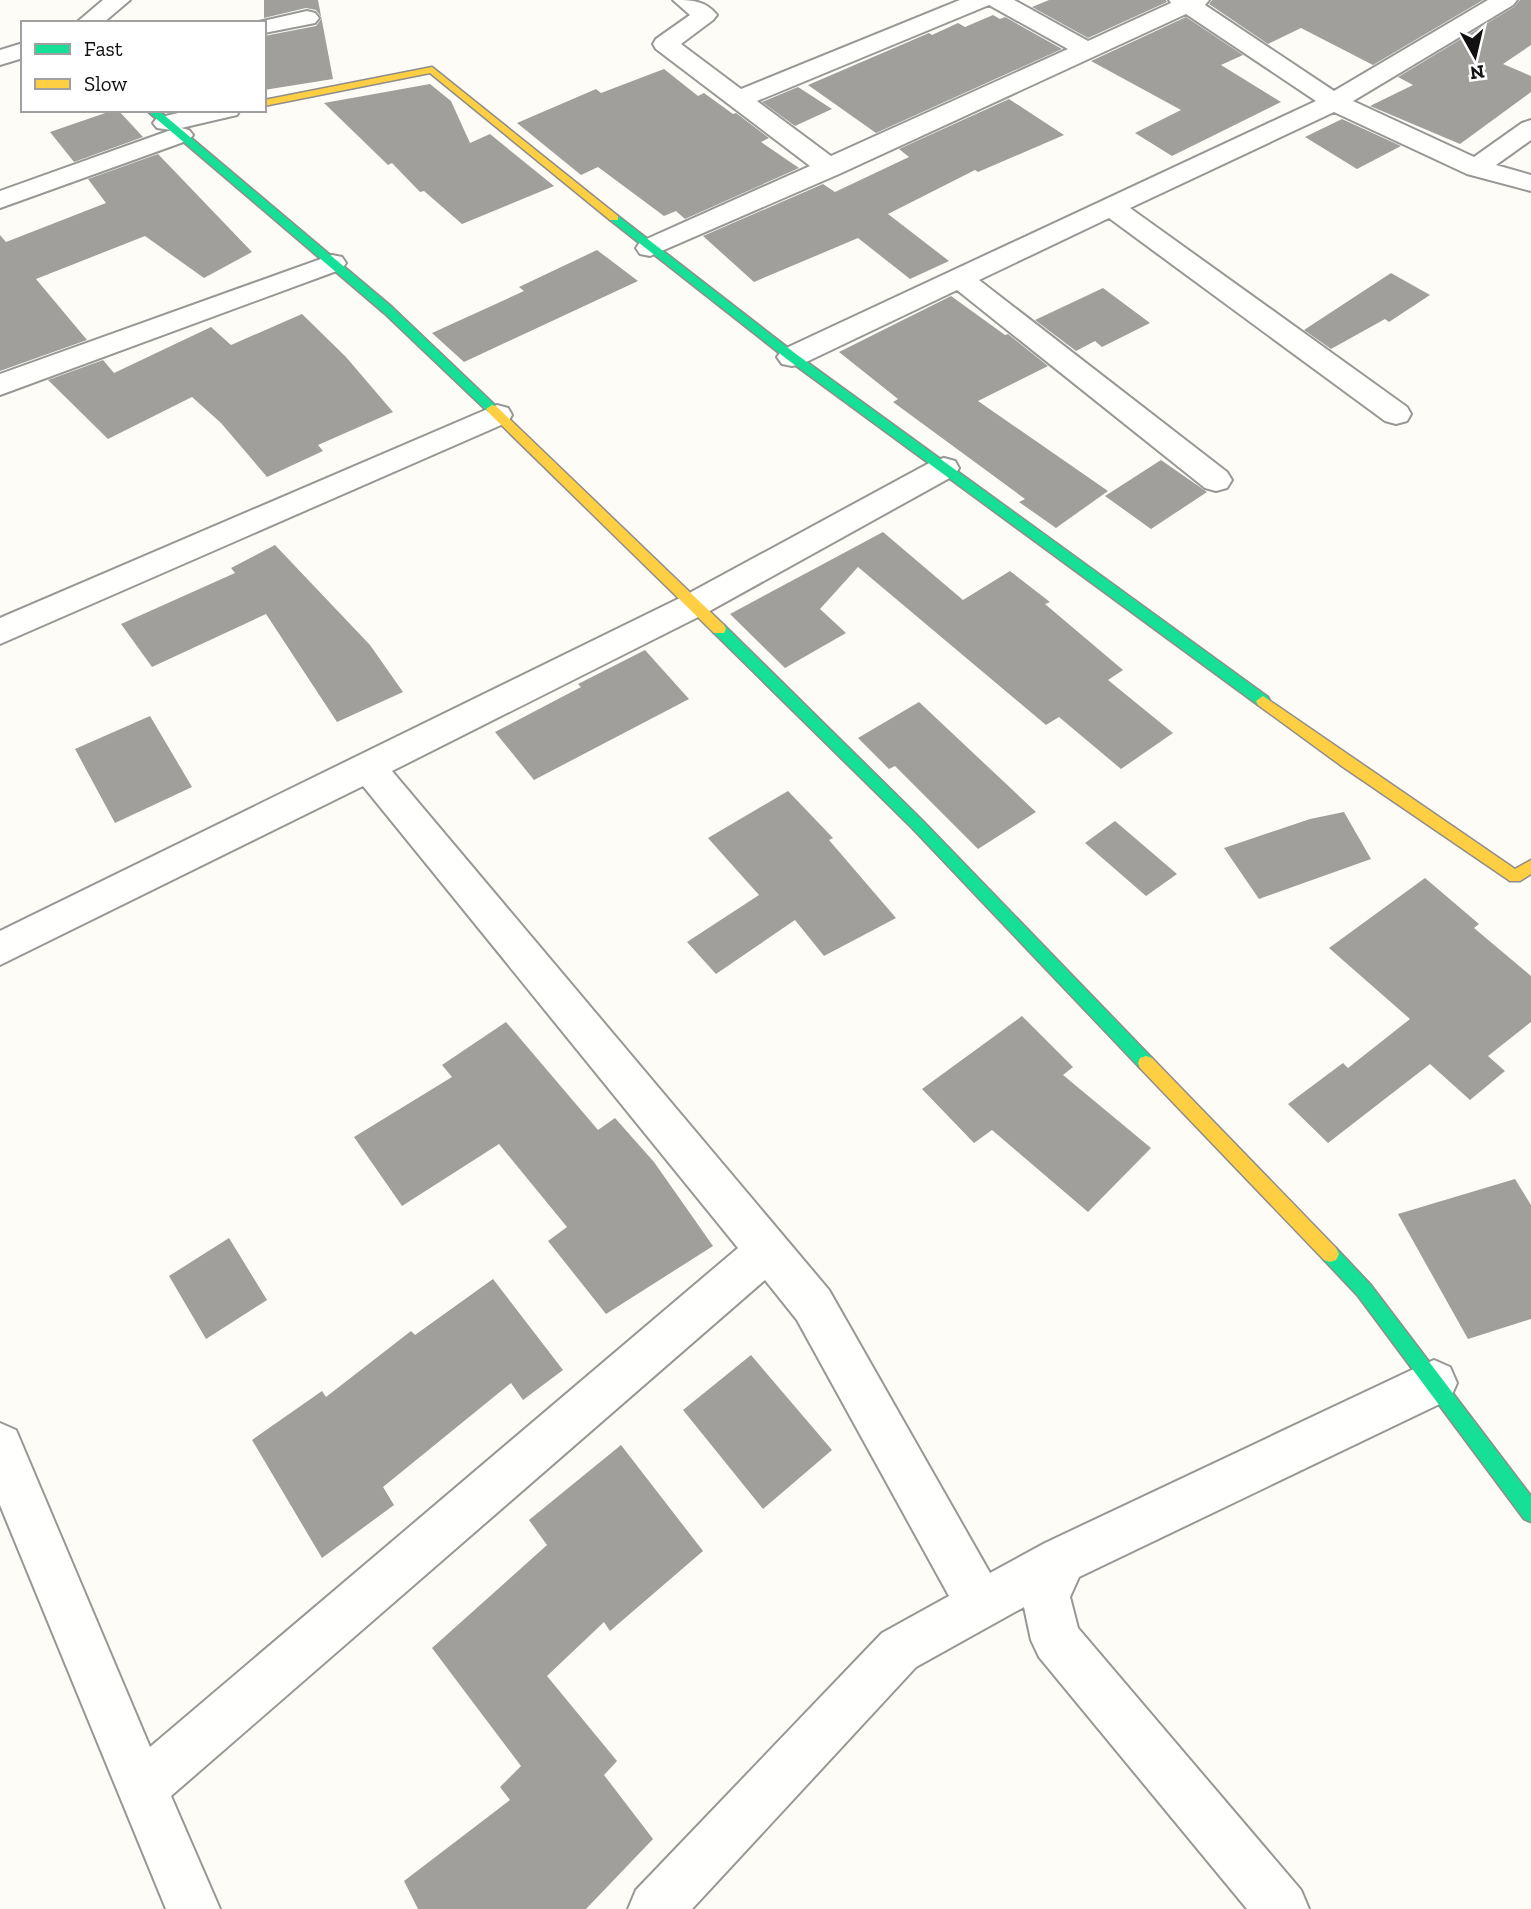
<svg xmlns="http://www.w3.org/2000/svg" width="1531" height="1909" font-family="'Zilla Slab',serif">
<rect width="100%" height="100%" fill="#fdfcf7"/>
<!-- building -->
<path fill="#a19f9c" d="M264 0H318L333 79 264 90V36L316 26 322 18 316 10 306 8 264 18Z
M1049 0H1166L1167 2 1088 38 1032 7Z
M1212 0H1483L1373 65 1301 28 1268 44 1209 4Z
M1520 0H1531V45L1503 64 1531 76V92L1460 144 1370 106 1413 85 1398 77 1514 7Z
M993 15 1000 19 1005 17 1062 49 876 133 808 85 929 33 932 35 958 23 965 27Z
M1186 17 1243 55 1221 65 1281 102 1172 156 1135 133 1181 110 1091 61Z
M664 69 698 96 704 93 733 114 736 113 769 138 761 142 799 168 685 219 676 211 664 216 598 167 581 175 517 123 596 89 601 93Z
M430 84 451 101 470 143 490 134 554 186 462 224 424 191 420 192 392 163 388 165 324 103Z
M798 87 832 109 795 126 762 102Z
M1009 99 1064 135 978 172 975 170 888 214 949 261 910 279 858 238 754 282 703 236 823 184 835 192 909 157 899 149Z
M114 110H118L143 137 74 162 50 132Z
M1342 119 1401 146 1357 169 1305 137Z
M158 154 252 252 204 278 145 236 36 279 87 340 0 371V235L6 242 106 203 88 179Z
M597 250 638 281 464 362 432 333 524 291 519 287Z
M1391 273 1430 295 1389 322 1385 319 1331 349 1304 330Z
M1103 288 1150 323 1102 347 1095 341 1076 351 1035 320Z
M951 296 1005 335 1008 334 1048 366 978 401 1108 491 1056 528 1019 502 1025 499 893 402 898 399 839 352Z
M302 314 346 357 393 412 318 445 323 451 267 477 221 423 192 397 108 439 48 380 103 360 114 373 211 327 231 345Z
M1161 460 1207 492 1151 529 1105 496Z
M883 532 963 600 1010 571 1050 602 1045 604 1123 670 1108 680 1173 733 1121 769 1059 717 1046 725 858 567 820 609 846 633 785 668 730 614Z
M275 545 370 645 403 692 337 722 266 614 152 667 121 624 235 573 231 568Z
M645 650 689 699 534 780 495 732 581 687 578 684Z
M919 702 1036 812 978 849 895 766 889 769 858 738Z
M150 716 192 787 115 823 75 749Z
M788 791 833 838 829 840 896 918 824 956 795 920 716 974 687 942 759 895 708 838Z
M1344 812 1371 859 1259 899 1224 848 1310 819Z
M1115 821 1177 874 1146 896 1085 843Z
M1425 878 1479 924 1474 928 1531 976V1022L1488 1056 1505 1071 1470 1100 1430 1064 1328 1143 1288 1104 1343 1063 1348 1068 1410 1019 1329 948Z
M1022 1016 1073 1067 1063 1075 1151 1148 1088 1212 992 1130 974 1143 922 1089Z
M506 1022 598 1130 615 1118 654 1162 713 1246 606 1314 548 1241 567 1227 499 1144 402 1206 354 1137 452 1077 442 1065Z
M1515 1179 1531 1205V1319L1468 1339 1398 1214Z
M229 1238 267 1300 206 1339 169 1276Z
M493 1279 563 1370 523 1400 511 1383 383 1487 394 1505 322 1558 252 1440 322 1391 326 1397 411 1331 415 1335Z
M751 1355 832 1450 763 1509 683 1410Z
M621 1445 703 1551 610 1631 604 1622 547 1676 617 1761 604 1775 653 1839 586 1909H418L404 1881 510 1800 500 1787 521 1766 432 1648 547 1545 529 1520Z"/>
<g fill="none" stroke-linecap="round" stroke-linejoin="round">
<defs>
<path id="street" d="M103 0H130L103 23H76Z
M673 0C691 0 705 0 717 15L713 20 681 44 741 89 960 0H1014L1088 41 1171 3 1169 0H1209L1205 5 1334 91 1488 0H1517L1513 5 1353 101 1474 157 1522 123 1531 120V140L1496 165 1531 175V191L1467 174 1334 112 1130 208 1407 407 1411 414 1407 421 1396 424 1385 421 1109 218 979 280 1227 472 1232 480 1227 488 1216 491 1205 488 957 290 802 364 792 366 782 364 777 357 782 350 1316 101 1186 14 839 174 650 256 640 254 636 248 640 242 810 166 656 49 653 44 656 39 690 15ZM989 5 1068 49 831 156 757 101Z
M307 11 315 13 319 18 315 23 264 33V23H254Z
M23 43V58L0 65V50Z
M191 110H240L237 115 181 128 189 130 193 135 189 140 0 208V191L171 130 157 128 153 123 157 118Z
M332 255 342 257 346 263 342 269 0 395V374Z
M497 405 508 408 512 415 508 422 0 644V618Z
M944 458 955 461 959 468 955 475 706 613 392 771 829 1290 990 1573 1045 1543 1418 1367 1434 1360 1450 1367 1457 1383 1450 1399 1079 1577 1070 1597 1078 1628 1301 1890 1309 1909H1247L1039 1657 1031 1640 1024 1607 916 1667 692 1909H628L636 1890 882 1633 949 1596 797 1320 765 1280 171 1796 220 1909H166L0 1505V1423L16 1430 150 1747 738 1248 363 786 0 965V931L682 597 933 461Z"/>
<path id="fast" d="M146 110H158L392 307 496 406V412H488L384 313Z
M610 216H618L796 354 1268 697 1270 701 1268 705H1258L788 360 610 220Z
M719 624 724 625 922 820 1152 1058 1154 1063 1152 1068 1146 1070 1140 1068 912 828 714 633 712 629 714 625Z
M1330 1246 1336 1248 1370 1284 1531 1496V1522L1524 1519 1358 1296 1324 1260 1321 1254 1324 1248Z"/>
<path id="slow" d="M432 67 618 216V220H610L430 73 264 106V100Z
M492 405 496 406 724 625 726 629 724 633H714L488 412 486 409Z
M1263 696 1515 869 1531 860V874L1520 881H1510L1343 767 1258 705 1256 701Z
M1146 1056 1152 1058 1336 1248 1339 1254 1336 1260 1330 1262 1324 1260 1140 1068 1138 1063 1140 1058Z"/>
</defs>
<!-- street casing -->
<use href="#street" stroke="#979795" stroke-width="4"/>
<!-- fast casing -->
<use href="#fast" stroke="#8e8d8b" stroke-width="3"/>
<!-- slow casing -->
<use href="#slow" stroke="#8e8d8b" stroke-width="3"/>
<!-- street -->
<use href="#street" fill="#fffffe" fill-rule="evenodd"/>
<!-- fast -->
<use href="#fast" fill="#16e098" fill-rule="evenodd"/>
<!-- slow -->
<use href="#slow" fill="#ffcf43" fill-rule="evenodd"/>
</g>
<!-- legend -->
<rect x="21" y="21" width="245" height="91" fill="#ffffff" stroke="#a0a0a0" stroke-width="2"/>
<rect x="35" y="44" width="35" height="10" fill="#16e098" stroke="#a0a0a0" stroke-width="2"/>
<text x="84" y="56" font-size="21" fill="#111111">Fast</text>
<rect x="35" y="79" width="35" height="10" fill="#ffcf43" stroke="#a0a0a0" stroke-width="2"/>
<text x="84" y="91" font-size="21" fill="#111111">Slow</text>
<!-- north arrow -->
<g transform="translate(1475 56) rotate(172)" stroke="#ffffff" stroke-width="5" paint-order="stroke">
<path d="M0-5L12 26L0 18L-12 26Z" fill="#111111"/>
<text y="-10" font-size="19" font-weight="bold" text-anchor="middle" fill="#111111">N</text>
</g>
</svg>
